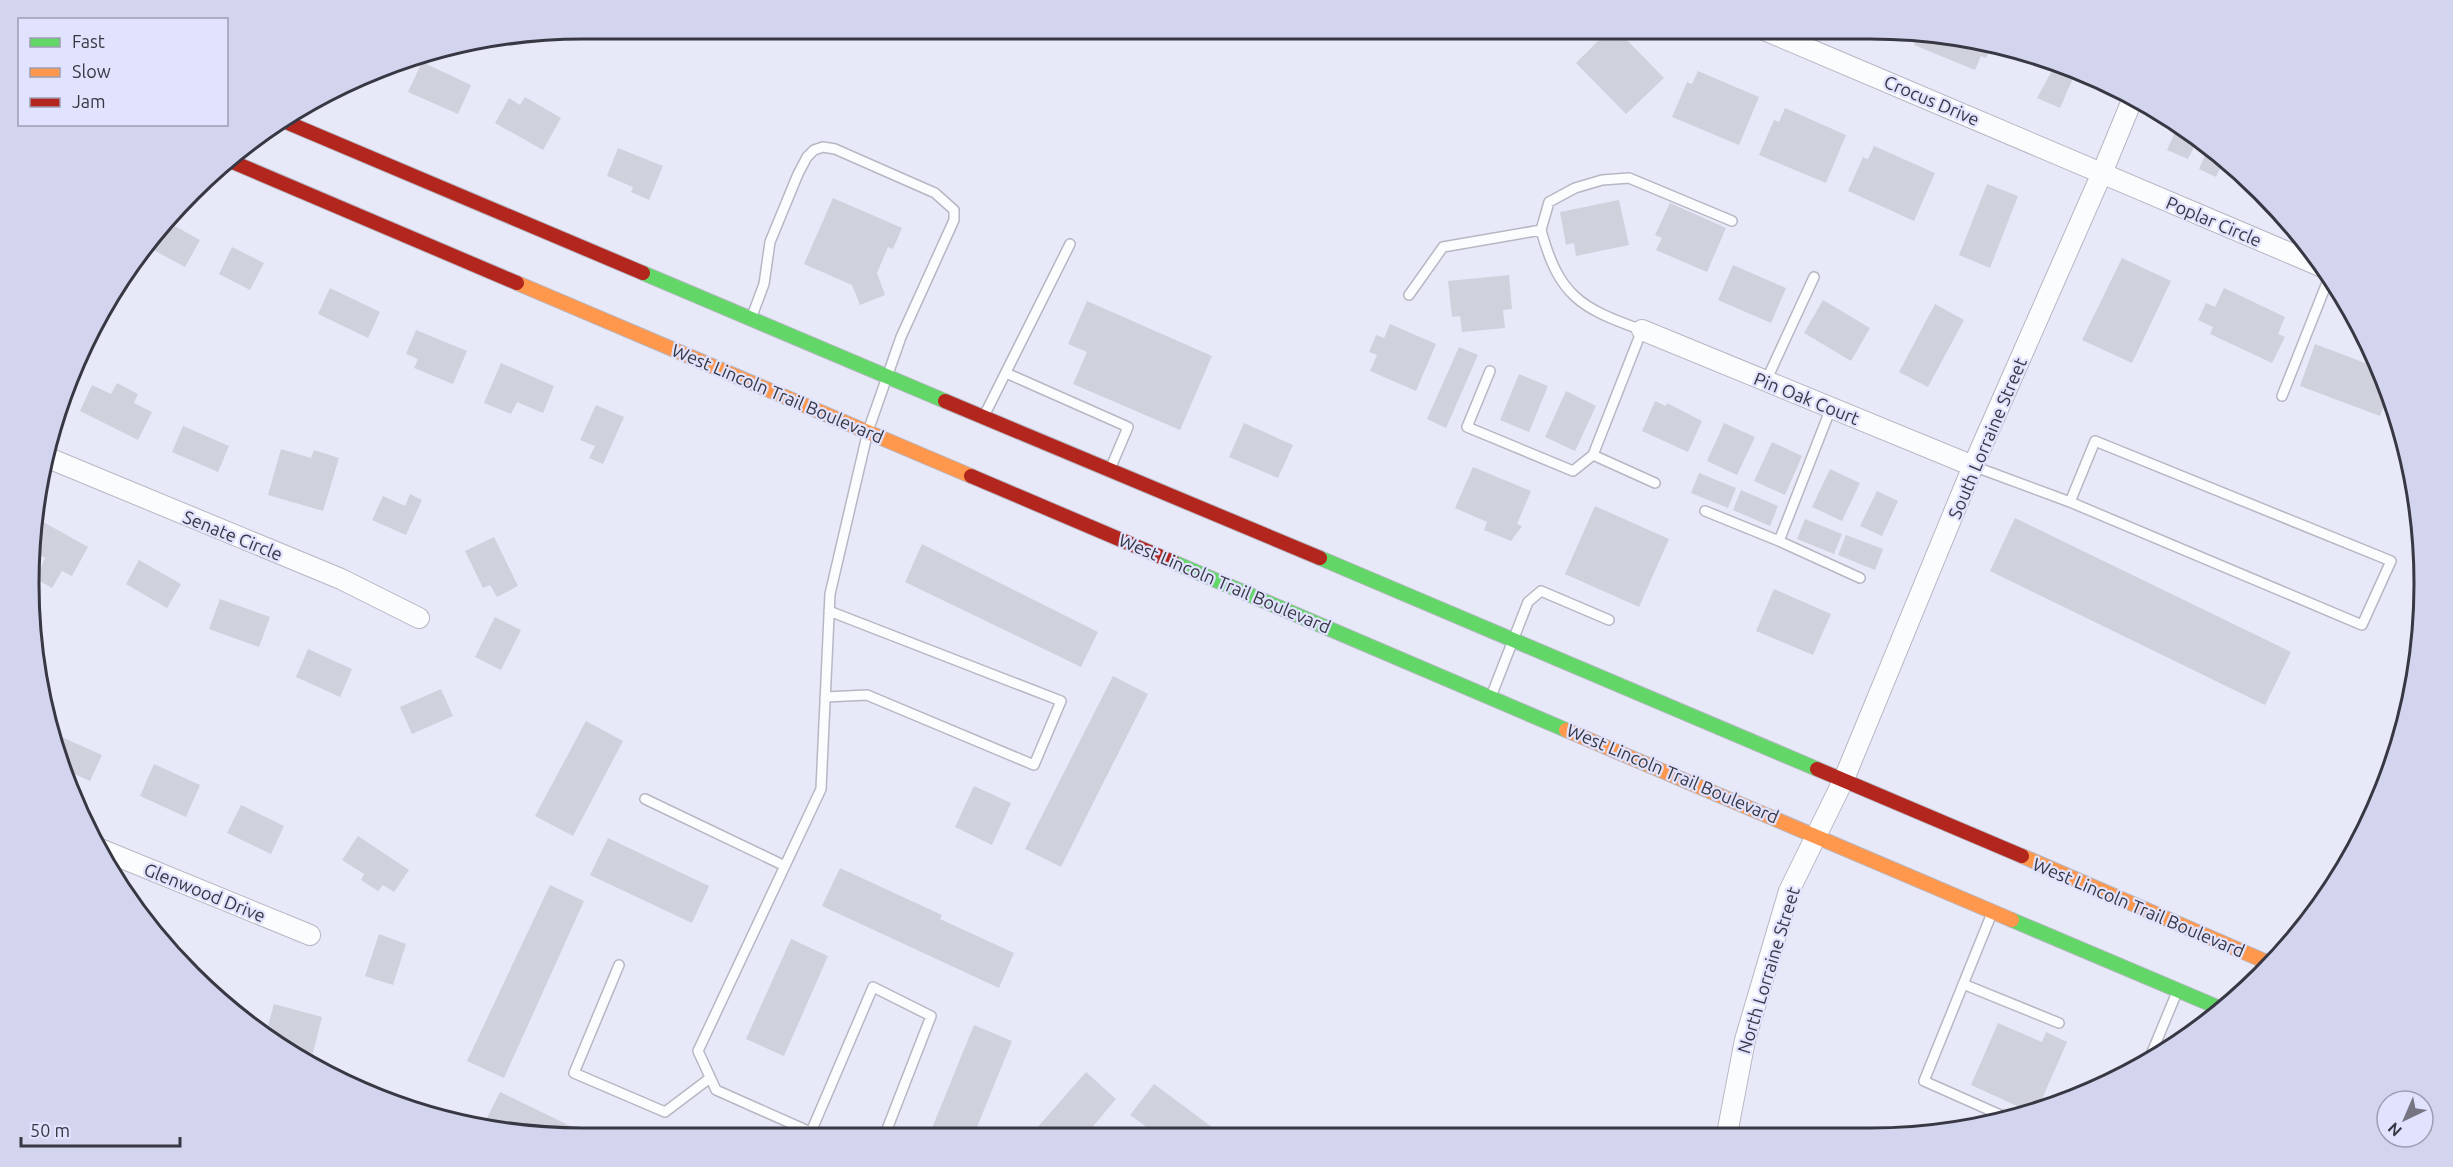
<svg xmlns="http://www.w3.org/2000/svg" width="2453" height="1167" font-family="Ubuntu,sans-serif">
<rect width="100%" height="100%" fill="#e7e9f8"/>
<!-- building -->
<path fill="#cfd1dd" d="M1617 30 1664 78 1626 114 1576 63 1603 36 1607 40Z
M1918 33 1978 39 1992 43 1986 58 1981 56 1975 70 1914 45Z
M2051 61 2077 69 2060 108 2037 98 2054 67 2050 65Z
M422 62 471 85 458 114 408 92Z
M1698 71 1759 97 1739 145 1672 117 1687 82 1692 84Z
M525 97 561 118 543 150 495 123 509 98 520 105Z
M1785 108 1846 135 1826 183 1759 155 1774 120 1779 122Z
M2179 123 2224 160 2216 177 2199 169 2206 153 2194 147 2188 159 2167 150Z
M1874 146 1935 173 1914 221 1848 191 1863 157 1868 159Z
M618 148 663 166 649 200 631 192 633 187 607 176Z
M1987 184 2018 196 1990 268 1959 255Z
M833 198 902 228 893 249 888 247 877 273 885 295 860 305 852 285 804 264Z
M1619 200 1629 245 1576 256 1574 243 1566 245 1560 212Z
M1670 203 1726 228 1707 272 1656 250 1662 238 1655 235Z
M164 220 200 240 185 267 146 246Z
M232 247 264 263 250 290 219 274Z
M2122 258 2171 281 2132 363 2082 340Z
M1733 265 1786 288 1771 323 1718 300Z
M1509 275 1512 309 1503 310 1505 328 1462 332 1460 316 1452 317 1448 281Z
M330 288 380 312 368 338 318 314Z
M2224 288 2285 317 2278 334 2285 337 2272 363 2210 334 2213 327 2198 320 2206 303 2215 307Z
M1823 300 1870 328 1851 361 1804 333Z
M1087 301 1212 356 1180 430 1073 384 1087 352 1068 344Z
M1935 304 1964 320 1928 387 1899 372Z
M1390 324 1436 344 1416 391 1370 371 1377 355 1369 352 1376 335 1384 338Z
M416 330 467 351 453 384 414 368 418 359 406 354Z
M2315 344 2381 369 2389 392 2380 416 2300 386Z
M1459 347 1478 355 1446 428 1427 419Z
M501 363 554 386 543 413 517 402 511 414 484 403Z
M1519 374 1548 386 1529 432 1500 420Z
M117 383 138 394 134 403 152 412 138 440 80 411 92 385 111 394Z
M1566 391 1596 406 1575 451 1545 437Z
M1655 401 1666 406 1667 403 1702 421 1688 452 1642 431Z
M596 405 624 417 603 464 589 458 595 446 580 440Z
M1244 423 1293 445 1278 478 1229 457Z
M1724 423 1755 437 1737 475 1707 461Z
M183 426 229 446 218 472 172 452Z
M1772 442 1802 456 1785 495 1754 481Z
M281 449 311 458 314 450 339 458 323 511 268 495Z
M1473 467 1531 491 1517 524 1522 526 1511 541 1484 530 1487 522 1455 508Z
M1830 469 1860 483 1842 521 1812 507Z
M1699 473 1736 488 1728 508 1691 493Z
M1741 490 1778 506 1770 526 1733 510Z
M1877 491 1898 501 1882 536 1860 526Z
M410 494 422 500 406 535 372 520 383 496 405 506Z
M1595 506 1669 539 1639 607 1565 574Z
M2015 518 2291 652 2265 705 1990 571Z
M38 519 88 547 72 576 62 571 52 588 36 579 45 558 37 553Z
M1805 519 1842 534 1834 554 1797 539Z
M1846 535 1883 549 1875 570 1838 555Z
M494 537 518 586 497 597 490 585 483 588 465 551Z
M922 544 1098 632 1081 667 905 582Z
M139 560 181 584 167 608 126 584Z
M1774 589 1831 614 1813 655 1756 631Z
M220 599 270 617 259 647 209 629Z
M495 617 521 630 501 670 475 657Z
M2420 625 2417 655 2410 652Z
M308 649 352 669 340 697 296 677Z
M1113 676 1148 694 1061 867 1025 849Z
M441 689 453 716 412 734 400 707Z
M586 721 623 741 573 836 535 816Z
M57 735 102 755 90 781 68 771Z
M154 764 200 785 186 817 140 796Z
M974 786 1011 803 992 845 955 827Z
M241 805 284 826 271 854 227 833Z
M358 836 409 870 394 892 383 885 378 891 361 880 364 874 342 860Z
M608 838 709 886 692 923 590 875Z
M840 868 942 915 940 919 1014 953 999 988 822 906Z
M550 885 584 901 504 1078 467 1061Z
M379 934 406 944 393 985 365 976Z
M791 939 828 956 784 1056 746 1039Z
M274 1004 322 1017 313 1053 272 1042 265 1037Z
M1998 1023 2042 1042 2046 1032 2067 1042 2038 1108 2028 1111 1971 1085Z
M974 1025 1012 1041 973 1137H955L932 1128Z
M1086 1072 1116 1099 1084 1137H1029Z
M1154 1084 1224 1136H1159L1130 1115Z
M500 1092 595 1138 489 1129 483 1126Z"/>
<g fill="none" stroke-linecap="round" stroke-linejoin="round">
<defs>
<path id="lane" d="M1541 230 1549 202 1575 188 1602 180 1629 178 1732 221
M1409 295 1443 247 1541 230C1559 296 1580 308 1642 330L1593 455 1655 483
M752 316 764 284 770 242 798 174 807 157 814 150 823 147 835 149 935 193 954 210V220L901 337 868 431 830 594 821 789 698 1051 716 1090 824 1138
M1490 371 1467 427 1573 471 1593 455
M1006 373 1128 427 1111 467
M1766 381 1814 277
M2282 396 2330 275
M1831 408 1779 541 1860 578
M985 414 1070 244
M1973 466 2070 502 2362 625 2391 561 2095 441 2070 502
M1705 511 1779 541
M1492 694 1528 602 1541 591 1609 620
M825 697 867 695 1034 765 1061 701 829 611
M645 799 785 866
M1992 913 1924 1081 2005 1117
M619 965 574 1073 665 1112 710 1078
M1963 984 2059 1023
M2150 1057 2177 992
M811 1132 873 987 931 1016 884 1137"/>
<path id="street" d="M1762 29 2325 268
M1642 330 1973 466
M46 457 341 579 419 618
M100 849 310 935
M1727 1134 1745 1040 1789 891 1844 779 1973 466 2102 173 2133 98"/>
<path id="fast" d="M643 273 945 401
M1320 558 1817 769
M1173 562 1566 730
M2012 920 2222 1009"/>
<path id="slow" d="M517 283 971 476
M1566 730 2012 920
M2022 856 2269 963"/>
<path id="jam" d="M286 122 643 273
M228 160 517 283
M945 401 1320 558
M971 476 1173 562
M1817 769 2022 856"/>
</defs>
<!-- lane casing -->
<use href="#lane" stroke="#b6b7c3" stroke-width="12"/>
<!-- street casing -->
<use href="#street" stroke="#b6b7c3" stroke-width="22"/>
<!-- fast casing -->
<use href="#fast" stroke="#b6b7c3" stroke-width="16"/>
<!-- slow casing -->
<use href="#slow" stroke="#b6b7c3" stroke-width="16"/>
<!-- jam casing -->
<use href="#jam" stroke="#b6b7c3" stroke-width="16"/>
<!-- lane -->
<use href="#lane" stroke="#fbfcfe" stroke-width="9"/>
<!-- street -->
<use href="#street" stroke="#fbfcfe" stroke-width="20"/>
<!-- fast -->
<use href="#fast" stroke="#63d668" stroke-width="14"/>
<!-- slow -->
<use href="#slow" stroke="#ff974d" stroke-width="14"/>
<!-- jam -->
<use href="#jam" stroke="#b3261e" stroke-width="14"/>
</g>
<g text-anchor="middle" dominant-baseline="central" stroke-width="4.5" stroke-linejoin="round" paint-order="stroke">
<!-- street labels -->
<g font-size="18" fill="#373843" stroke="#e1e3fe">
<text transform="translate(1932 100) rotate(23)">Crocus Drive</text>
<text transform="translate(2214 221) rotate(23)">Poplar Circle</text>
<text transform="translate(778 393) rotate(23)">West Lincoln Trail Boulevard</text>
<text transform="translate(1807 398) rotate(22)">Pin Oak Court</text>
<text transform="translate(1987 438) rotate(-67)">South Lorraine Street</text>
<text transform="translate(233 535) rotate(22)">Senate Circle</text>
<text transform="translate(1225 583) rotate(23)">West Lincoln Trail Boulevard</text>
<text transform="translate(1673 773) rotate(23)">West Lincoln Trail Boulevard</text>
<text transform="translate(205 892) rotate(22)">Glenwood Drive</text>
<text transform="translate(2139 907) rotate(23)">West Lincoln Trail Boulevard</text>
<text transform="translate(1768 970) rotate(-73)">North Lorraine Street</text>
</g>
</g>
<!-- crop -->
<path d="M0 0H2453V1167H0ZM583 39H1870A544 544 0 0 1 2414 583V584A544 544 0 0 1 1870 1128H583A544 544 0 0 1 39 584V583A544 544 0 0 1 583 39Z" fill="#d3d5ef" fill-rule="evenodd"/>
<path fill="none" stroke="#373843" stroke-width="3" d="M583 39H1870A544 544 0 0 1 2414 583V584A544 544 0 0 1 1870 1128H583A544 544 0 0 1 39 584V583A544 544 0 0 1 583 39Z"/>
<!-- legend -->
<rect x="18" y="18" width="210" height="108" fill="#e1e3fe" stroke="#9d9fb3" stroke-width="1.5"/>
<rect x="30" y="38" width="30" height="9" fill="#63d668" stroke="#9d9fb3" stroke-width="1.5"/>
<text x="72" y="48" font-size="18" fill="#373843">Fast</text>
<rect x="30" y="68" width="30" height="9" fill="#ff974d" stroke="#9d9fb3" stroke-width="1.5"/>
<text x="72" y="78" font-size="18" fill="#373843">Slow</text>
<rect x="30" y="98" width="30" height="9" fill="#b3261e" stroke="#9d9fb3" stroke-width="1.5"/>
<text x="72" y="108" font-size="18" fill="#373843">Jam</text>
<!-- north arrow -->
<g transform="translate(2405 1119) rotate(224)"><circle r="28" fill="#e1e3fe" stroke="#9d9fb3" stroke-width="1.5"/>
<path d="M0-4.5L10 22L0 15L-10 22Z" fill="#757682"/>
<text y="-9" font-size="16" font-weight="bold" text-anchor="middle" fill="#373843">N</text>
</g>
<!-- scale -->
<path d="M21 1137v9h159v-9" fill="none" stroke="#373843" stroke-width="3"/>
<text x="30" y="1137" font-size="18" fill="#373843" stroke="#e1e3fe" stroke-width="4.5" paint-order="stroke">50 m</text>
</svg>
